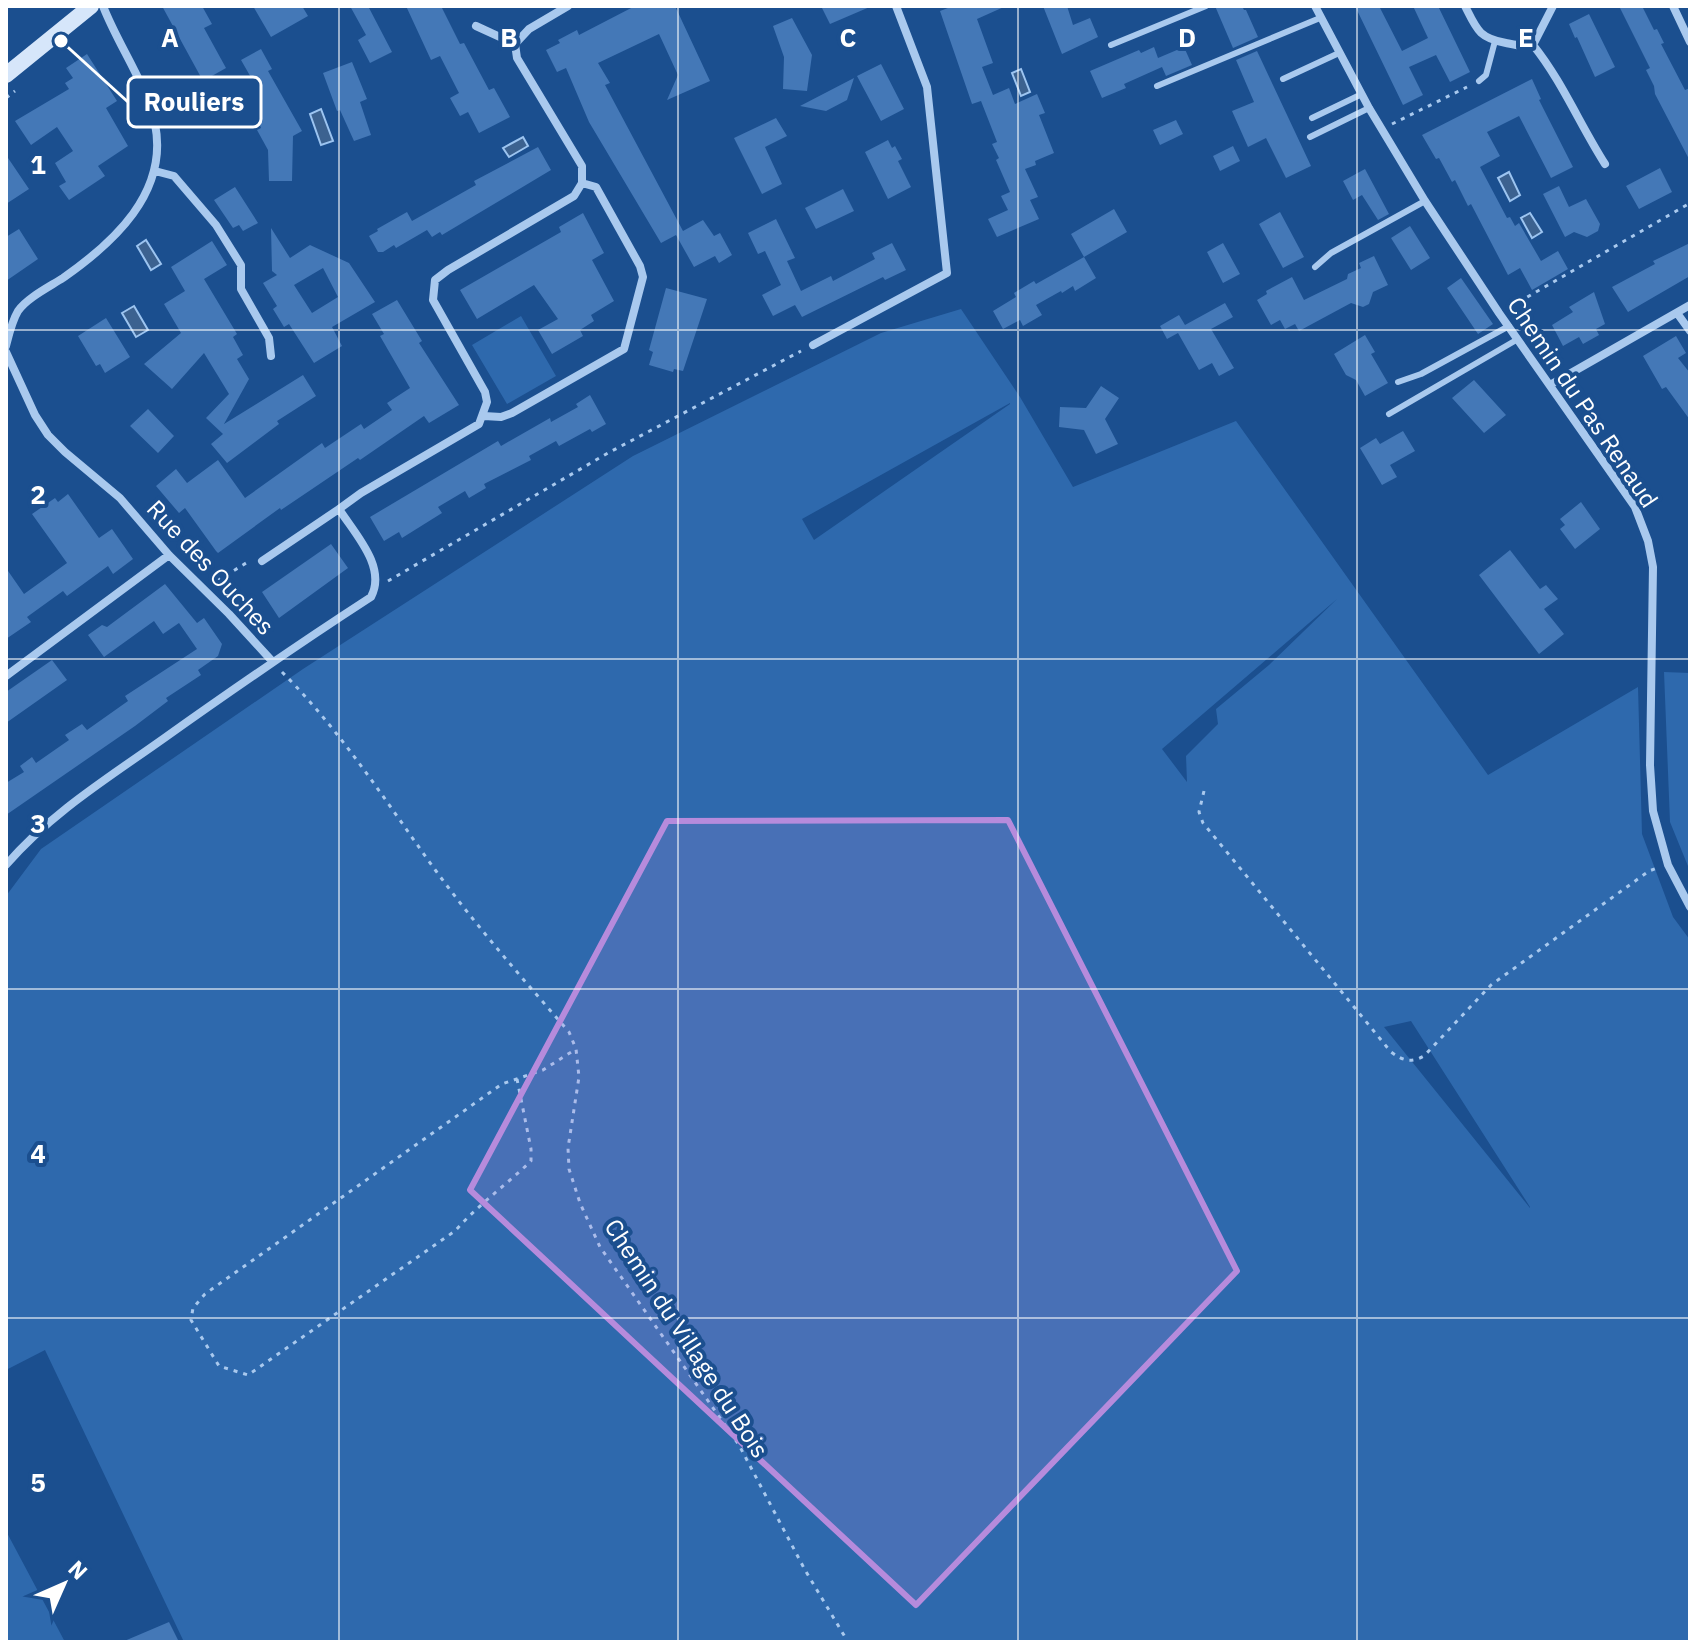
<svg xmlns="http://www.w3.org/2000/svg" width="1696" height="1648" font-family="'IBM Plex Sans',sans-serif">
<rect width="100%" height="100%" fill="#1b4f8f"/>
<!-- green -->
<path fill="#2e69ad" fill-rule="evenodd" d="M961 309 1020 397 1073 487 1236 421 1488 775 1638 687 1642 834 1673 917 1690 940V1642H184L45 1350 6 1370V896L41 849 303 669 633 456 881 333ZM1010 403V404L814 540 802 519ZM1337 599 1269 665 1216 709 1218 724 1186 756 1187 782 1162 749ZM1411 1021 1530 1207V1208L1384 1027Z
M521 316 556 376 507 404 472 345Z
M1664 672 1690 673V871L1670 822Z
M6 1531 65 1642H6Z"/>
<!-- water -->
<path fill="#3c6290" stroke="#9cc4f0" stroke-width="2" d="M1021 69 1030 92 1021 96 1012 73Z
M321 109 333 141 321 145 310 114Z
M523 137 528 146 509 157 503 148Z
M1509 172 1520 195 1510 201 1498 178Z
M1530 213 1542 232 1532 238 1521 218Z
M146 240 161 264 151 270 137 246Z
M134 306 148 330 136 337 122 313Z"/>
<!-- building -->
<path fill="#4478b7" fill-rule="evenodd" d="M162 6H202L212 24 204 28 226 68 203 81Z
M253 6H302L308 16 271 37Z
M350 6H368L392 52 370 63 358 40 366 35Z
M406 6H441L460 44 464 43 489 90 494 88 510 117 479 133 468 112 460 116 450 98 459 93 440 56 431 60Z
M635 6H675L710 81 667 100 678 75 659 34 598 63 610 83 605 85 683 231 703 220 714 236 720 233 732 255 719 263 715 256 694 267 676 235 661 243 589 122 566 68 557 72 546 50 560 43 558 40 577 30 579 35Z
M821 6H872L830 24Z
M953 6H1006L977 19 993 63 982 67 993 95 1009 88 1015 104 1037 94 1045 113 1039 115 1054 153 1035 161 1036 165 1025 169 1038 197 1030 200 1039 219 997 237 988 219 1008 210 1001 196 1010 192 996 160 999 158 992 144 997 142 981 101 972 104 940 11Z
M1043 6H1067L1073 25 1090 18 1098 37 1062 54Z
M1215 6H1242L1244 10H1246L1258 37 1233 48Z
M1355 6H1379L1402 51 1428 38 1413 6H1438L1470 72 1450 82 1436 55 1409 67 1423 95 1403 105Z
M1619 6H1642L1654 30 1657 29 1664 43 1661 44 1685 90 1690 88V161L1655 94 1654 86 1646 70 1650 68Z
M1589 14 1615 67 1595 77 1577 37 1575 38 1569 24Z
M792 18 812 55 807 91 783 89 784 57 773 26Z
M1154 47 1158 58 1184 47 1192 65 1166 76 1162 67 1124 84 1126 88 1102 98 1090 71 1139 50 1141 53Z
M261 49 272 69 268 71 302 131 293 136 292 181H269L268 150 257 130 261 128 251 99 261 95 241 60Z
M1257 51 1311 166 1286 178 1266 138 1248 147 1232 111 1254 102 1236 60Z
M87 54 117 101 106 108 128 146 98 166 105 176 69 200 59 186 66 182 55 163 73 151 57 127 31 145 15 121 69 89 65 83 73 78 66 68Z
M352 62 367 99 360 102 371 135 354 141 340 110 337 111 323 73Z
M881 64 904 109 881 121 857 76Z
M854 78 847 100 826 111 800 106Z
M1532 79 1541 99 1539 100 1573 167 1551 178 1519 116 1487 132 1500 156 1480 167 1507 218 1510 217 1515 226 1519 223 1541 261 1558 251 1568 269 1532 290 1520 268 1508 275 1471 204 1468 206 1455 180 1452 182 1439 158 1436 159 1422 135Z
M776 118 787 136 765 147 782 184 762 194 734 138Z
M1176 120 1183 134 1160 145 1153 130Z
M888 140 892 148 895 146 902 159 898 161 911 187 888 199 865 152Z
M1233 146 1240 161 1220 171 1213 156Z
M538 147 551 170 442 235 440 232 432 237 427 230 396 248 394 245 383 252H378L369 236 378 231 377 229 407 212 412 221 476 185 474 181Z
M6 155 29 189 6 204Z
M1660 168 1672 192 1639 209 1626 186Z
M1365 169 1389 214 1378 220 1362 195 1353 200 1343 181Z
M1559 186 1569 207 1586 199 1600 224 1598 231 1587 237 1574 232 1565 237 1543 194Z
M235 187 258 223 243 231 239 225 233 228 214 200Z
M843 189 854 211 816 229 805 208Z
M1114 209 1127 232 1084 257 1071 234Z
M1280 212 1304 257 1283 268 1259 224Z
M583 213 604 253 592 260 614 301 591 315 594 321 580 330 583 336 552 354 538 330 558 319 534 285 477 319 460 290 561 232 559 227Z
M776 219 795 258 787 261 801 291 831 276 833 281 875 259 872 253 892 243 906 270 885 280 883 277 802 317 795 305 773 316 762 295 781 285 765 251 758 254 748 233Z
M1410 226 1430 258 1411 270 1391 238Z
M271 228 290 258 310 245 349 263 375 302 332 327 342 346 314 363 289 324 284 327 273 309 277 306 263 283 277 275 272 271ZM323 268 338 297 312 313 294 285Z
M19 229 38 259 6 281V237Z
M212 241 227 265 204 279 237 334 233 337 243 355 237 359 249 379 224 424 303 375 316 396 277 421 279 424 227 463 211 444 223 434 206 418 229 394 204 353 172 389 144 364 181 333 164 304 185 291 171 267Z
M1223 243 1240 274 1223 283 1207 252Z
M1690 243V276L1628 312 1612 287 1655 264 1653 261Z
M1374 256 1388 285 1373 292 1369 304 1363 307 1351 303 1299 331 1295 324 1285 329 1280 320 1271 325 1257 300 1267 294 1266 291 1292 277 1304 300 1347 279 1348 274 1361 268 1359 263Z
M1084 257 1096 278 1075 291 1073 286 1062 293 1061 291 1036 305 1042 315 1023 326 1020 320 1003 329 993 311 1016 297 1014 293 1034 281 1036 284Z
M1461 278 1493 324 1478 334 1447 288Z
M666 288 707 299 683 371 674 369 673 372 649 365 653 352 649 350Z
M1594 292 1605 324 1596 329 1599 335 1583 344 1579 337 1563 346 1552 325 1573 312 1569 307Z
M397 300 422 341 419 343 459 405 429 423 424 416 360 460 358 458 281 510 280 508 218 553 216 551 185 508 179 513 156 486 176 469 187 483 218 460 245 498 322 443 325 448 361 424 364 429 392 410 387 403 410 388 380 336 384 334 372 314Z
M1225 303 1233 317 1211 329 1234 368 1219 376 1212 363 1199 370 1178 333 1167 339 1160 326 1179 315 1185 325Z
M106 318 130 357 105 373 100 364 96 366 78 336Z
M1365 335 1375 352 1371 354 1388 383 1365 396 1356 380 1346 375 1334 354Z
M1676 336 1686 353 1678 358 1690 373V420L1666 387 1662 389 1643 356Z
M1474 380 1506 415 1484 433 1452 398Z
M1101 386 1119 398 1105 419 1118 444 1096 454 1084 430 1059 427 1060 407 1086 408Z
M590 395 606 424 592 432 590 429 559 446 556 441 529 456 531 460 484 484 486 488 469 498 465 491 438 507 442 513 402 538 399 532 384 541 370 517 498 441 501 446 550 418 551 422 578 407 576 404Z
M148 409 174 436 158 453 130 426Z
M1403 431 1415 451 1390 465 1397 477 1382 485 1360 448 1376 438 1380 444Z
M68 494 99 538 112 529 133 559 113 574 108 566 67 596 63 591 27 617 31 622 6 639V568L24 594 67 563 32 514 55 498 58 502Z
M1581 502 1600 529 1575 549 1560 529 1565 525 1560 519Z
M331 544 348 568 279 618 262 592Z
M1510 550 1540 589 1546 585 1558 599 1544 609 1564 634 1539 654 1479 575Z
M165 584 197 623 204 618 222 644 218 656 198 670 201 675 166 698 168 701 135 726 6 815V783L24 772 20 766 32 757 36 763 69 740 65 735 82 724 87 730 128 701 125 696 197 649 179 623 163 634 154 621 104 657 88 635 102 625 107 627Z
M52 660 67 680 6 723V692Z
M169 1622 179 1642H122Z"/>
<g fill="none" stroke-linecap="round" stroke-linejoin="round">
<!-- path -->
<path stroke="#a9c9ee" stroke-width="3" stroke-dasharray="4 6" stroke-linecap="butt" d="M6 98 15 91
M1392 124 1467 87
M1510 307 1690 203
M217 581 251 560
M388 581 608 453 801 351
M282 672C342 732 386 802 436 871 477 927 523 979 569 1032L576 1049 579 1077 568 1148 569 1169 580 1203 600 1247 739 1445 805 1570 848 1642
M1204 791 1199 812 1203 823 1391 1052C1403 1061 1411 1063 1424 1056L1491 985 1649 871 1657 868
M517 1079 531 1149V1161C506 1185 478 1205 455 1231L248 1375 219 1366 191 1320 193 1308 205 1294 502 1084 543 1070 576 1049"/>
<!-- lane -->
<path stroke="#a9c9ee" stroke-width="6" d="M1111 45 1206 6
M1283 79 1339 53
M1479 81 1486 75 1495 41
M1157 86 1320 18
M1312 118 1362 94
M1310 137 1369 108
M1315 267 1331 253 1425 201
M1398 382 1421 374 1509 326
M1389 414 1518 339"/>
<!-- street -->
<path stroke="#a9c9ee" stroke-width="8" d="M1315 6 1369 108 1425 201 1499 313 1635 507 1648 541 1653 567 1650 765 1653 811 1668 865 1690 907
M1465 6C1477 30 1479 38 1506 43 1516 45 1524 47 1533 45L1553 6
M1673 6 1690 42
M476 26 515 44
M1533 45C1562 81 1580 125 1605 164
M155 171 174 176 216 225 241 265V289L269 338 271 356
M1677 313 1690 331
M813 345 947 273 927 87 896 6
M6 346C9 334 12 321 18 311 27 298 49 287 63 278 113 243 169 193 155 124 146 83 118 45 103 6
M6 352 35 415 48 435 65 452 120 498 169 555 229 614 272 661
M1550 385 1690 305
M484 416 501 417 512 413 624 349 643 277 640 266 596 187 582 183
M262 561 339 509
M6 676 169 555
M6 865C51 813 108 778 163 739 232 690 300 643 371 597 387 567 355 534 339 509L361 493 479 424 487 402 485 392 433 300 435 280 448 270 574 196 582 183V166L517 58 515 44 529 29 568 6"/>
<!-- secondary -->
<path stroke="#d6e6fa" stroke-width="16" d="M6 75 91 6"/>
</g>
<!-- marked area -->
<path fill="#b68bdc" fill-opacity="0.2" stroke="#b68bdc" stroke-width="6" stroke-linejoin="round" d="M1008 820 1237 1271 916 1605 470 1190 667 821Z"/>
<!-- grid -->
<path fill="none" stroke="#fff" stroke-width="2" stroke-opacity="0.55" d="M339 6V1642M678 6V1642M1018 6V1642M1357 6V1642M6 330H1690M6 659H1690M6 989H1690M6 1318H1690"/>
<g text-anchor="middle" dominant-baseline="central" stroke-width="8" stroke-linejoin="round" paint-order="stroke">
<!-- street labels -->
<g font-size="24" fill="#fff" stroke="#1b4f8f">
<text transform="translate(1583 402) rotate(56)">Chemin du Pas Renaud</text>
<text transform="translate(211 567) rotate(47)">Rue des Ouches</text>
<text transform="translate(687 1338) rotate(57)">Chemin du Village du Bois</text>
</g>
</g>
<g font-size="26" text-anchor="middle" font-weight="bold" fill="#fff" stroke="#1b4f8f" stroke-width="8" stroke-linejoin="round" paint-order="stroke">
<text x="170" y="47">A</text>
<text x="509" y="47">B</text>
<text x="848" y="47">C</text>
<text x="1187" y="47">D</text>
<text x="1526" y="47">E</text>
<text x="38" y="174">1</text>
<text x="38" y="504">2</text>
<text x="38" y="833">3</text>
<text x="38" y="1163">4</text>
<text x="38" y="1492">5</text>
</g>
<!-- callouts -->
<path fill="none" stroke="#fff" stroke-width="3" d="M61 41L128 102"/>
<circle fill="#fff" stroke="#1b4f8f" stroke-width="3" cx="61" cy="41" r="8"/>
<rect fill="#1b4f8f" stroke="#fff" stroke-width="3" x="128" y="77" width="133" height="50" rx="8"/>
<g font-size="26" text-anchor="middle" font-weight="bold" fill="#fff">
<text x="194" y="111">Rouliers</text>
</g>
<!-- border -->
<rect width="1696" height="1648" fill="none" stroke="#ffffff" stroke-width="16"/>
<!-- north arrow -->
<g transform="translate(64 1584) rotate(45)" stroke="#1b4f8f" stroke-width="6" paint-order="stroke">
<path d="M0-6L14 30L0 20L-14 30Z" fill="#ffffff"/>
<text y="-12" font-size="22" font-weight="bold" text-anchor="middle" fill="#ffffff">N</text>
</g>
</svg>
